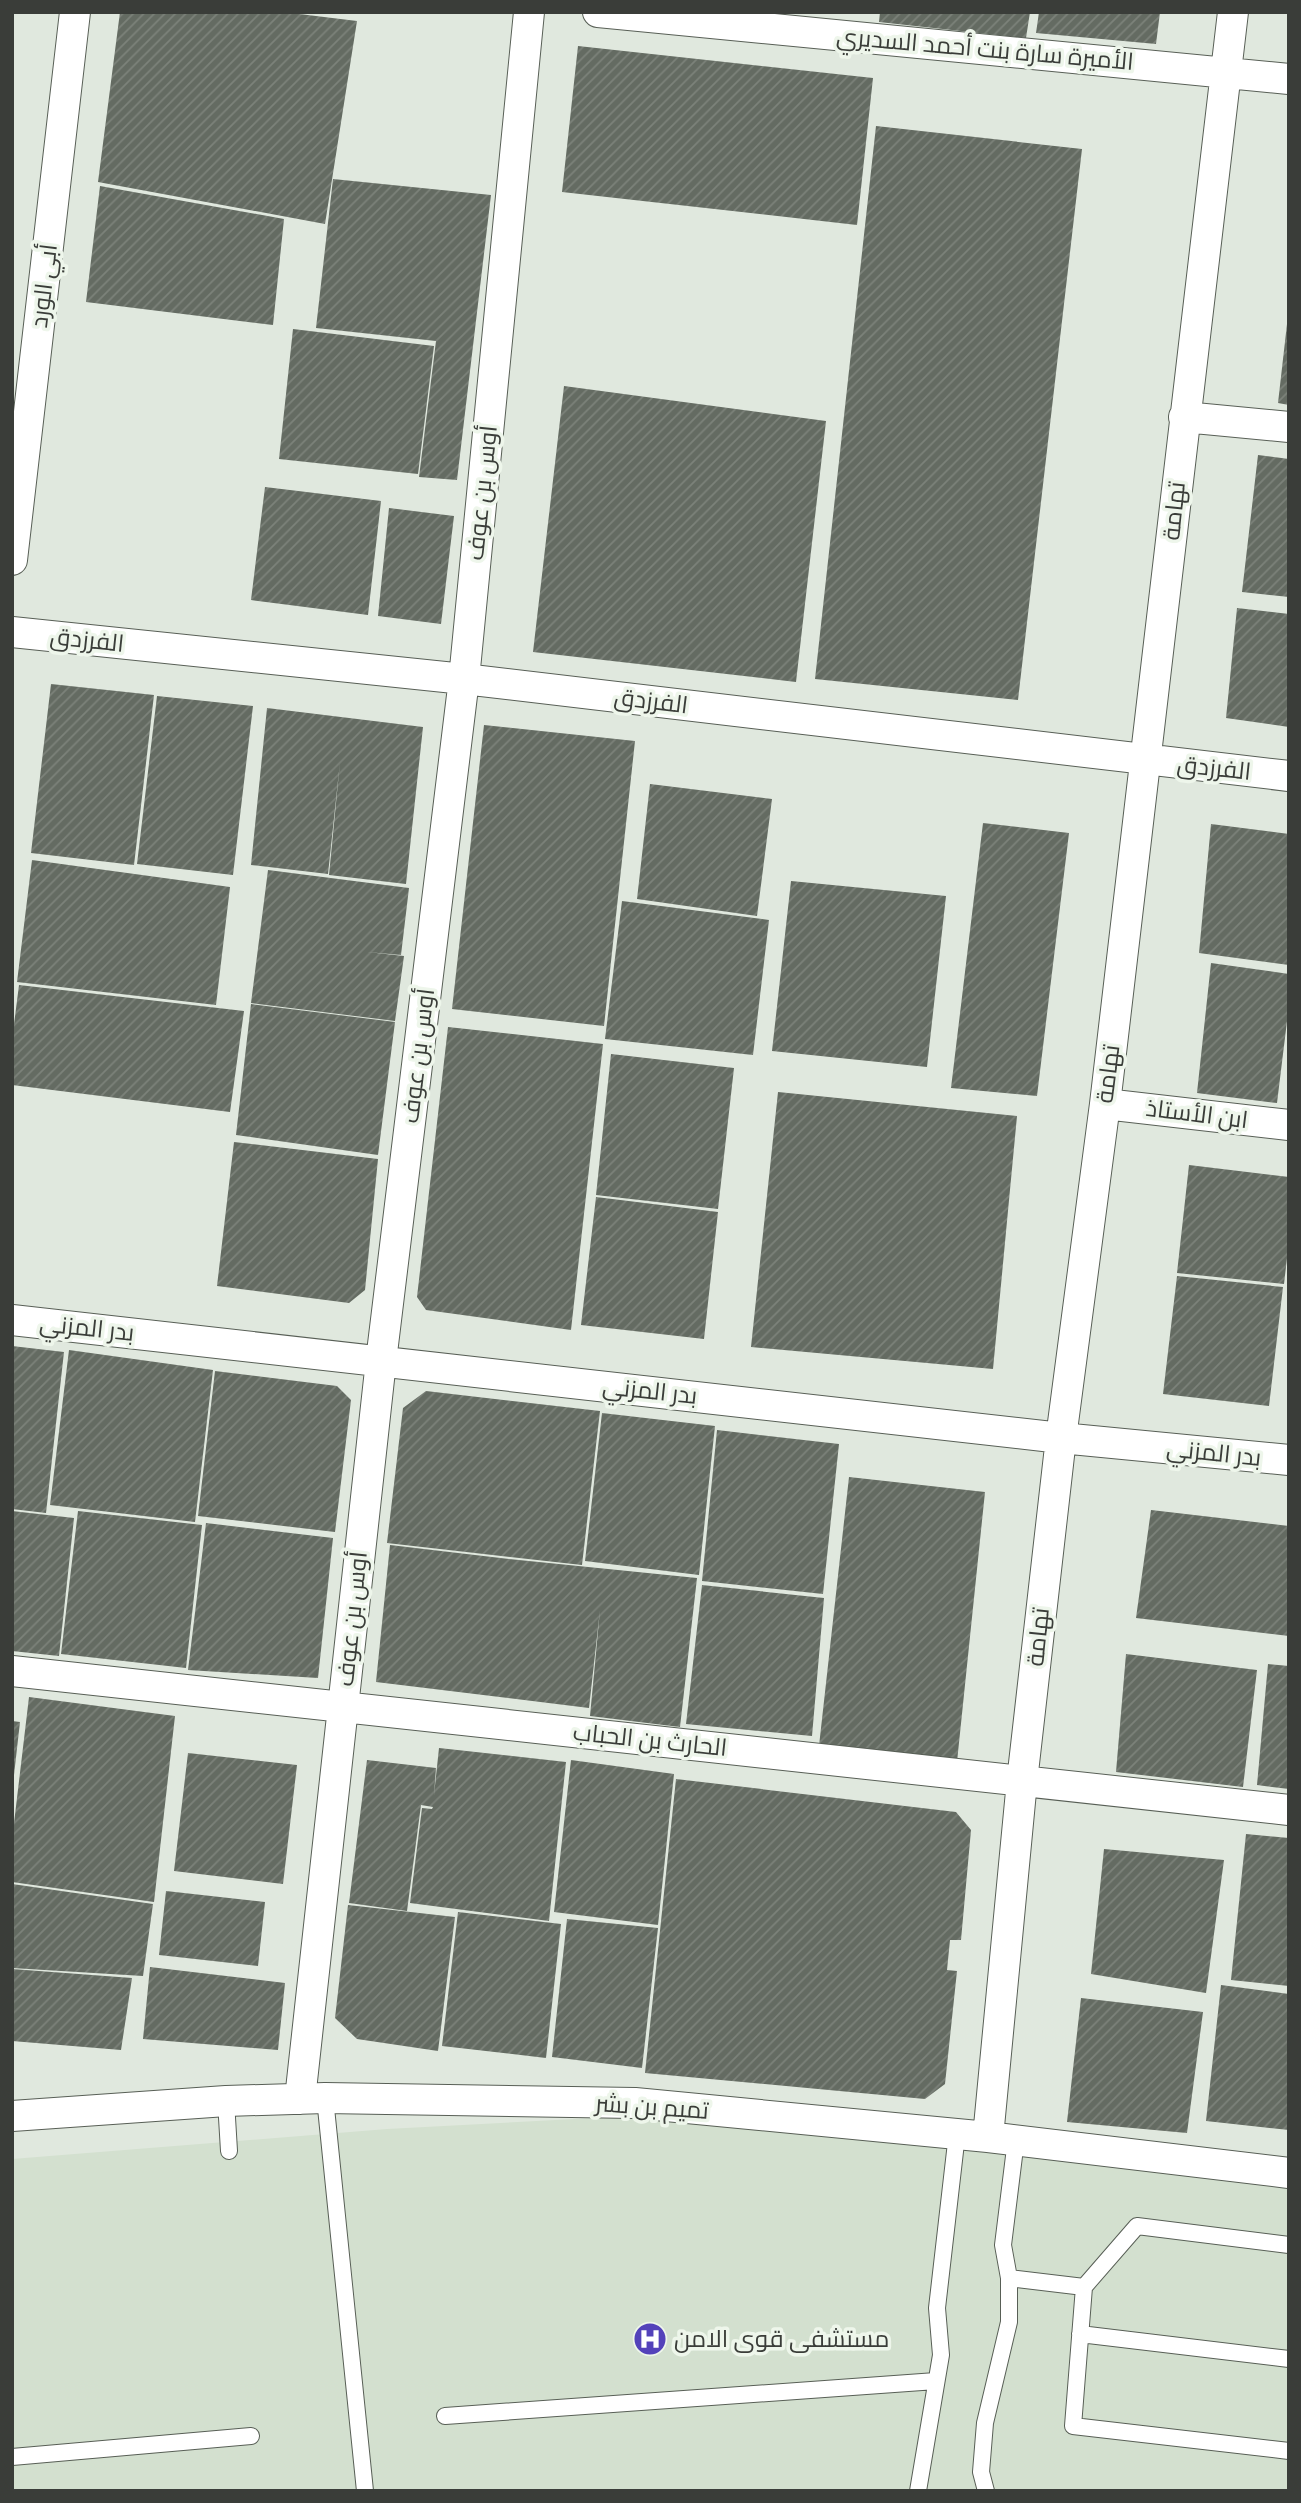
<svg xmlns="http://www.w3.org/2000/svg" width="1301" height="2503" font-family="'Roboto Condensed',Cairo,sans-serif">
<defs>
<pattern id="building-hatch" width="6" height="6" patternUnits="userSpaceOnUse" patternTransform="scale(1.75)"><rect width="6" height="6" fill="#646b62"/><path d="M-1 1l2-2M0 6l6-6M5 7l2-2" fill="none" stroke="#7c827a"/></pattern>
</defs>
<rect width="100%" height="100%" fill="#e0e8de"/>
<!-- built -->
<path fill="#d3e0cf" d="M632 2116 1043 2158 1289 2187V2491H12V2159L387 2129Z"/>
<!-- building -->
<path fill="url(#building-hatch)" d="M120 12H283L357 21 325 224 98 182Z
M880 12H1030L1026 38 879 22Z
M1039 12H1160L1156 44 1036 33Z
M578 46 873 78 857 225 562 192Z
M876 126 1082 149 1018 700 815 679Z
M333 179 491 195 457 480 419 477 436 341 316 328Z
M100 186 284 219 273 325 86 302Z
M1287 324 1289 325V405L1278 403Z
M293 329 434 346 418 474 279 459Z
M564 386 826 421 796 682 533 652Z
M1258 455 1289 459V597L1242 592Z
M265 487 381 501 368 615 251 600Z
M389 508 454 516 441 624 378 616Z
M1237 608 1289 614V727L1226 718Z
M51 684 154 695 134 865 31 853Z
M157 696 253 706 233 875 137 864Z
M267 708 423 727 406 884 329 875 340 762 328 874 251 865Z
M484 725 635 741 604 1026 452 1009Z
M650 784 772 799 757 916 637 899Z
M983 823 1069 833 1037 1096 951 1088Z
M1211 824 1289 834V965L1199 953Z
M32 860 230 887 216 1005 17 982Z
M268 870 409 888 401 955 367 952 404 956 395 1021 251 1003Z
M791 881 946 896 927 1067 772 1051Z
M622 901 769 920 753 1055 605 1039Z
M1211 963 1289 974V1005L1277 1103 1197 1093Z
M19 985 244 1011 230 1112 12 1085V1040Z
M251 1004 395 1022 378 1155 236 1135Z
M448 1027 603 1044 571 1330 426 1310 417 1297Z
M611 1054 734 1068 718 1209 596 1195Z
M778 1092 1017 1116 993 1369 751 1347Z
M234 1142 378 1159 365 1290 349 1303 217 1286Z
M1189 1165 1289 1177V1241L1284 1284 1177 1273Z
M596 1197 718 1212 704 1339 581 1325Z
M1177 1276 1283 1287 1269 1406 1163 1394Z
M12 1346 64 1352 46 1513 12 1509Z
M69 1350 213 1370 195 1522 50 1505Z
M215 1371 337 1386 351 1400 335 1532 198 1516Z
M426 1391 600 1411 582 1565 387 1543 403 1408Z
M602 1413 715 1426 699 1575 585 1561Z
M717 1430 839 1444 823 1594 702 1581Z
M849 1477 985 1492 957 1762 819 1746Z
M1151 1510 1289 1526V1636L1136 1618Z
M12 1511 74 1518 59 1656 12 1651Z
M78 1511 202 1525 186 1668 61 1654Z
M206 1523 333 1538 318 1678 188 1670Z
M390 1545 509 1559 697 1578 680 1727 590 1716 600 1610 589 1708 376 1682Z
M702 1585 824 1598 812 1736 686 1724Z
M1126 1654 1257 1670 1243 1787 1116 1772Z
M1268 1664 1289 1666V1789L1257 1785Z
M29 1697 175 1716 154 1902 12 1882V1840Z
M12 1721 20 1722 14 1775H12Z
M439 1748 566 1762 549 1921 410 1903 422 1808 432 1809 433 1807 421 1805 407 1911 349 1903 367 1760 436 1768 434 1795Z
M188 1753 297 1765 283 1884 174 1871Z
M571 1760 674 1774 658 1925 554 1912Z
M676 1779 956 1812 971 1830 961 1940H950L947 1970 957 1971 945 2084 925 2099 645 2073Z
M1246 1834 1289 1838V1986L1231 1980Z
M1104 1849 1224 1860 1206 1993 1091 1974Z
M12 1884 153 1904 143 1976 12 1968Z
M166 1891 265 1902 258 1966 159 1955Z
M348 1905 455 1917 438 2051 357 2039 335 2018Z
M458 1912 561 1924 546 2058 442 2046Z
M567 1919 658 1928 642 2068 552 2057Z
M150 1967 285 1983 278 2050 143 2039Z
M12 1969 132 1978 121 2050 12 2041Z
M1221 1985 1289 1994V2130L1206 2121Z
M1081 1998 1203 2012 1187 2133 1067 2122Z"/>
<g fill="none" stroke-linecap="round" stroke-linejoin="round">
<defs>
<path id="service" d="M325 2098 365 2491
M226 2101 229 2151
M1009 2278 1084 2287 1073 2426 1289 2451
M1084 2287 1137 2226 1289 2245
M1080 2334 1289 2359
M445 2416 936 2381
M12 2457 251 2436
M918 2491 941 2355 937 2308 957 2134
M986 2491 981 2472 985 2423 1009 2322V2278L1003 2245 1016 2140"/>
<path id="minor" d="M598 12 1289 79
M1184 417 1289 427
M12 560 75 12
M12 632 464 679 1289 776
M1105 1104 1289 1125
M12 1320 1061 1438 1289 1460
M12 1671 1289 1810
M300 2099 381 1361 464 679 529 12
M12 2116 226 2101 325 2098 635 2103 988 2137 1289 2173
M988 2137 1022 1781 1061 1438 1105 1104 1233 12"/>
</defs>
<!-- service casing -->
<use href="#service" stroke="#585f56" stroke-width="18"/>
<!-- minor casing -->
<use href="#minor" stroke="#585f56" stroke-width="32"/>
<!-- service -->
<use href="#service" stroke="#fff" stroke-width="16"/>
<!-- minor -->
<use href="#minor" stroke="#fff" stroke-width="30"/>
</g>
<!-- icons -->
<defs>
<symbol id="hospital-disc" viewBox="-11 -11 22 22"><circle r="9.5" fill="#5342ba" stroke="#eef6eb"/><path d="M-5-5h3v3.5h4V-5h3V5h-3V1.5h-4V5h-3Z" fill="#fff"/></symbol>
</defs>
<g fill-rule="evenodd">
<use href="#hospital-disc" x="631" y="2320" width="38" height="38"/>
</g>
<g text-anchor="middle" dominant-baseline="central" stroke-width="7" stroke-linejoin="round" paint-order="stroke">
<!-- street labels -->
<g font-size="24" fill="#3a3d39" stroke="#eef6eb">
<text transform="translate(985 49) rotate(5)">الأميرة سارة بنت أحمد السديري</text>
<text transform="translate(44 286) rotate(-83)">أبي الورد</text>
<text transform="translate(482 493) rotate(-84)">أوس بن عوف</text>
<text transform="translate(1174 511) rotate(-84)">تهامة</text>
<text transform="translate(87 640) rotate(6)">الفرزدق</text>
<text transform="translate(651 701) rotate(7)">الفرزدق</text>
<text transform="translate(1214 768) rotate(6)">الفرزدق</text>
<text transform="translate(418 1056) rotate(-83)">أوس بن عوف</text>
<text transform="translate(1108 1074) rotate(-83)">تهامة</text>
<text transform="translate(1197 1114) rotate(7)">ابن الأستاذ</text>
<text transform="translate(87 1328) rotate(6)">بدر المزني</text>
<text transform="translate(650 1391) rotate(6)">بدر المزني</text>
<text transform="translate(1214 1453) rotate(6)">بدر المزني</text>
<text transform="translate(352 1619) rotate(-84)">أوس بن عوف</text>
<text transform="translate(1038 1637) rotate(-84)">تهامة</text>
<text transform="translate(650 1740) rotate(6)">الحارث بن الحباب</text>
<text transform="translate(652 2107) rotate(4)">تميم بن بشر</text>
</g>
<!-- poi labels -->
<g font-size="24" fill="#3a3d39" stroke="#eef6eb" text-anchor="start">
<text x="674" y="2339">مستشفى قوى الامن</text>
</g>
</g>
<!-- border -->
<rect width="1301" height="2503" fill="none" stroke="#3a3d39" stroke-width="28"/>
</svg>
